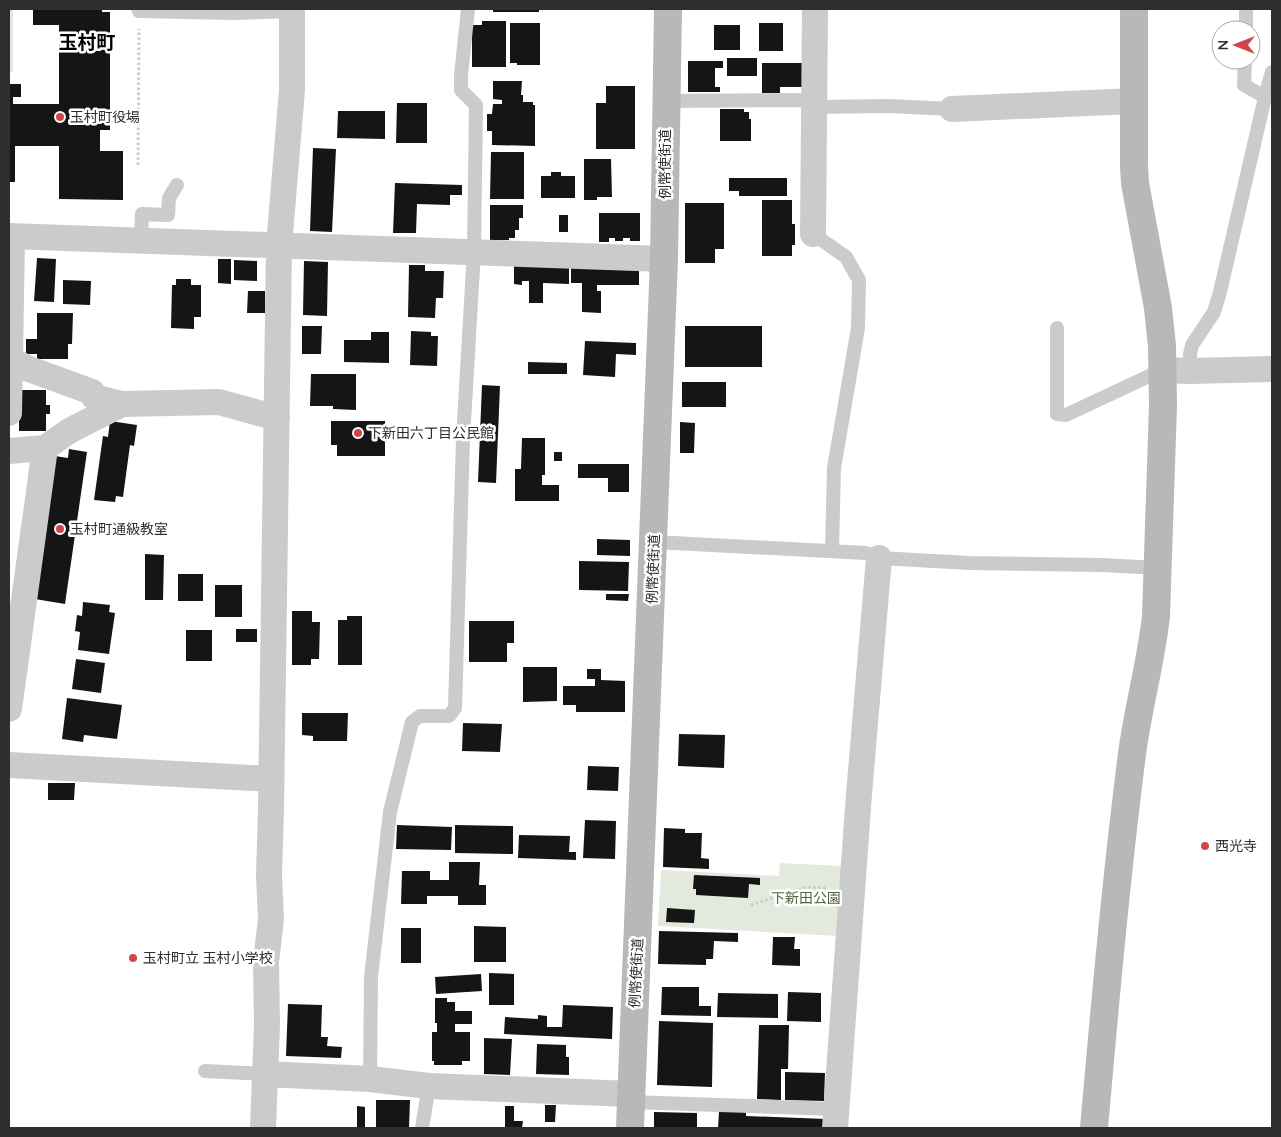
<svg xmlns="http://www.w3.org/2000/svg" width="1281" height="1137" font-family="Quicksand,'Noto Sans JP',sans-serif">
<rect width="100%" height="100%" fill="#fff"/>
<!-- green -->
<path fill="#e3eadd" d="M9 9H13V71L9 74Z
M780 863 842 866 839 936 658 926 661 870 779 876Z"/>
<!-- building -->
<path fill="#151515" d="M33 9H102V12H110V130H100V151H123V200L59 199V146H15V182H9V84H21V97H13V104H59V25H33Z
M493 9H539V12H493Z
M482 21H506V67H472V25H482Z
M510 23H540V65H517V63H510Z
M759 23H783V51H759Z
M714 25H740V50H714Z
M727 58H757V76H727Z
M688 61H723V68H715V87H720V92H688Z
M762 63H804V87H780V93H762Z
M493 81H522L521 95H523V102H533V105H535V146L492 145V131H487V114H492L493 104H502V100L493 99Z
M606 86H635V149H596V103H606Z
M397 103H427V143H396Z
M720 109H744V112H749V119H751V141H720Z
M338 111H385V139L337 138Z
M313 148 336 149 332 232 310 231Z
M491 152H524V199H490Z
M584 159H611L612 197H597V200H584Z
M551 172H561V176H575V198H541V176H551Z
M729 178H787V196H739V191H729Z
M395 183 462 185V195H450V205L417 204 416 233H393Z
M762 200H792V224H795V245H792V256H762Z
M685 203H724V249H715V263H685Z
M490 205H523V218H519V230H515V238H509V240H490Z
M599 213H640V241H630V238H623V241H615V238H609V242H599Z
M559 215H568V232H559Z
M37 258 56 259 54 302 34 301Z
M218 259H231V284L218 283Z
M234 260 257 261V281L234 280Z
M304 261 328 262 327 316 303 315Z
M409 265H425V271H444L443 298H436L435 318 408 317Z
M514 265 569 266V284L543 283V303H529V281H522V285L514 284Z
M571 268 639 270V285H597V291H601V313L582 312V283H571Z
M176 279H191V285H201V317H194V329L171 328 172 285H176Z
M63 280 91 281 90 305 63 304Z
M248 291H265V313H247Z
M37 313H73L72 344H68V359H37V354H26V339H37Z
M302 326H322L321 354H302Z
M685 326H762V367H685Z
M411 331 431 332V336H438L437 366 410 365Z
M371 332H389V363L344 362V340H371Z
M585 341 636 343V355L616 354 615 377 583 375Z
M528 362 567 363V374H528Z
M311 374H356V410L333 409V406H310Z
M682 382H726V407H682Z
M482 385 500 386 496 483 478 482Z
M19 390H46V405H50V414H46V431H19Z
M110 421 137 425 134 446 130 445 123 497 116 496 115 502 94 500 103 436 108 437Z
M331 421H385V456H337V445H331Z
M680 422 695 423 694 453H680Z
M522 438H545V475H542V485H559V501H515V469H521Z
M69 449 87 452 65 604 35 599 55 456 68 458Z
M554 452H562V461H554Z
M578 464H629V492H608V478H578Z
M597 539 630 540V556L597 555Z
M145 554 164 555 163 600H145Z
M579 561 629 562 628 591 579 590Z
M178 574H203V601H178Z
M215 585H242V617H215Z
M606 594H629L628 601 606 600Z
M83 602 110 605 109 612 115 613 109 654 78 650 80 632 75 631 77 615 82 616Z
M292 611H312V622H320L319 659H311V665H292Z
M347 616H362V665H338V620H347Z
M469 621H514V643H507V662H469Z
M236 629H257V642H236Z
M186 630H212V661H186Z
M76 659 105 663 101 693 72 689Z
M523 667H557V701L523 702Z
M587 669H601V680L625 681V712H576V705H563V686H595V679H587Z
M67 698 122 705 117 739 84 735 83 742 62 739Z
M302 713H348L347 741H313V736L302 735Z
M463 723 502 724 500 752 462 751Z
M679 734 725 735 724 768 678 766Z
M588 766 619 767 618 791 587 790Z
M48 783H75L74 800H48Z
M585 820 616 821 615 859 583 858Z
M397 825 452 827 451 850 396 849Z
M455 825 513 826V854L455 853Z
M664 828 685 829V833H702L701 858 709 859V869L663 867Z
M519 835 570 836 569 852H576V860L518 858Z
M449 862H480L479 885H486V905H458V896H427V904H401L402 871H430V880H449Z
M694 875 760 878V885L749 884 748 898 696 895V889H693Z
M667 908 695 910 694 923 666 922Z
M474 926 506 927V962H474Z
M401 928H421V963H401Z
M659 931 738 933V942L714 941 713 959H706V965L658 964Z
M773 937H795L794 949H800V966L772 965Z
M489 973 514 974V1005H489Z
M481 974 482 991 436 994 435 977Z
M662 987H699V1006H711V1016L661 1015Z
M788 992 821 993V1022L787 1021Z
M718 993 778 994V1018L717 1017Z
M435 998H447V1002H455V1011H472V1024H455V1032H470V1061H462V1065H434V1061H432V1032H437V1023H435Z
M288 1004 322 1005 321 1037H328L327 1046 342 1047 341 1058 286 1056Z
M563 1005 613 1007 612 1039 504 1034 505 1017 538 1019V1015L547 1016V1027H562Z
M659 1021 713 1023 712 1087 657 1085Z
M759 1025H789L788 1069H781V1100L757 1099Z
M484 1038 512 1039 510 1075 484 1074Z
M537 1044 566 1045V1057H569V1075L536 1074Z
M785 1072 825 1073 824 1101 785 1100Z
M376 1100H410L409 1128H376Z
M545 1105H556L555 1122H545Z
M357 1106 365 1107V1128H357Z
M505 1106H514V1121H523L522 1128H505Z
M719 1111 746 1112V1116L826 1119 825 1128H718Z
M654 1112 697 1113V1128H654Z"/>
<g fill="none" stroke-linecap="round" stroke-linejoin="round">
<!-- path -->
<path stroke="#cbcbcb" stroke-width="3" stroke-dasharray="2.5 2.5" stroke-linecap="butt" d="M138 165 139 29
M751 905 806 887 827 888"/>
<!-- lane -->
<path stroke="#cbcbcb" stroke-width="14" d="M138 9 139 11 233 13 292 11
M1246 30V9
M1245 60 1244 85 1265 97
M665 101 814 100
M814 107 889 106 952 109
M813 234 846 257 859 280 858 328 834 468 832 551
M141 241 142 214 168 215 169 198 177 185
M1057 328V414L1066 415 1162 370
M1190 371V354L1192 345 1214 312 1220 292 1265 97 1272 72
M654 542 866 553 879 558 970 563 1102 565 1158 568
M205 1071 266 1074
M370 1079 371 977 390 812 412 722 420 716H449L455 708 463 439 474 251 476 105 461 90V75L468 9
M630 1102 837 1109
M422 1128 429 1086"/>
<!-- street -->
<path stroke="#cbcbcb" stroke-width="26" d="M952 109 1133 101
M813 234 815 9
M9 236 664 259
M12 237 10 359 29 369 92 392 94 397 122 404 219 402 277 418
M1162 370 1190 371 1272 369
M9 413 10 359
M45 448 69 431 122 404
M9 451 45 448 9 709
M9 765 271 779
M266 1074 370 1079 429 1086 631 1094
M263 1128 267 1025 266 962 271 919 269 875 271 809 279 246 292 90V9
M835 1128 859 794 879 558"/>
<!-- secondary -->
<path stroke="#b8b8b8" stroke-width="28" d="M630 1128 664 259 668 9
M1094 1128C1105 1003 1116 879 1132 754 1138 708 1151 662 1156 616L1163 405 1162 346 1158 308 1135 183 1134 166V9"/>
</g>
<!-- markers -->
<g fill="#d04549" stroke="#fff" stroke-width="2">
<circle cx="60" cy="117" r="5"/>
<circle cx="358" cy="433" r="5"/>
<circle cx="60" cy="529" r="5"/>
<circle cx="1205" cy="846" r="5"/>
<circle cx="133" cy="958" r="5"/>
</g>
<g text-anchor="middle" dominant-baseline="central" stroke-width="5" stroke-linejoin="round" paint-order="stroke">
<!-- poi labels -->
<g font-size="14" fill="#2e2e2e" stroke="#fff" text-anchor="start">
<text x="70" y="117">玉村町役場</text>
<text x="368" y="433">下新田六丁目公民館</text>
<text x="70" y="529">玉村町通級教室</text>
<text x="1215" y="846">西光寺</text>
<text x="143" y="958">玉村町立 玉村小学校</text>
</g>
<!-- street labels -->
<g font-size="14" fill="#2e2e2e" stroke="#fff">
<text transform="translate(665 164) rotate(-90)">例幣使街道</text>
<text transform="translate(653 569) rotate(-88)">例幣使街道</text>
<text transform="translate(636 973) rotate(-87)">例幣使街道</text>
</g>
<!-- park labels -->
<g font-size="14" fill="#506441" stroke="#fff">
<text x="806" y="898">下新田公園</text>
</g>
<!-- district labels -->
<g font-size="19" font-weight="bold" fill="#000" stroke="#fff">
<text x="87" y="42">玉村町</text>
</g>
</g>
<!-- border -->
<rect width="1281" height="1137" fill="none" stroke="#2e2e2e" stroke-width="20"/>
<!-- north arrow -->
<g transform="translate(1236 45) rotate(270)"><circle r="24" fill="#ffffff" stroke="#ababab"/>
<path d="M0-4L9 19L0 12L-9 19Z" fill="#d04549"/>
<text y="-8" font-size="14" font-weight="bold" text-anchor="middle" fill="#2e2e2e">N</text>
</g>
</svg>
